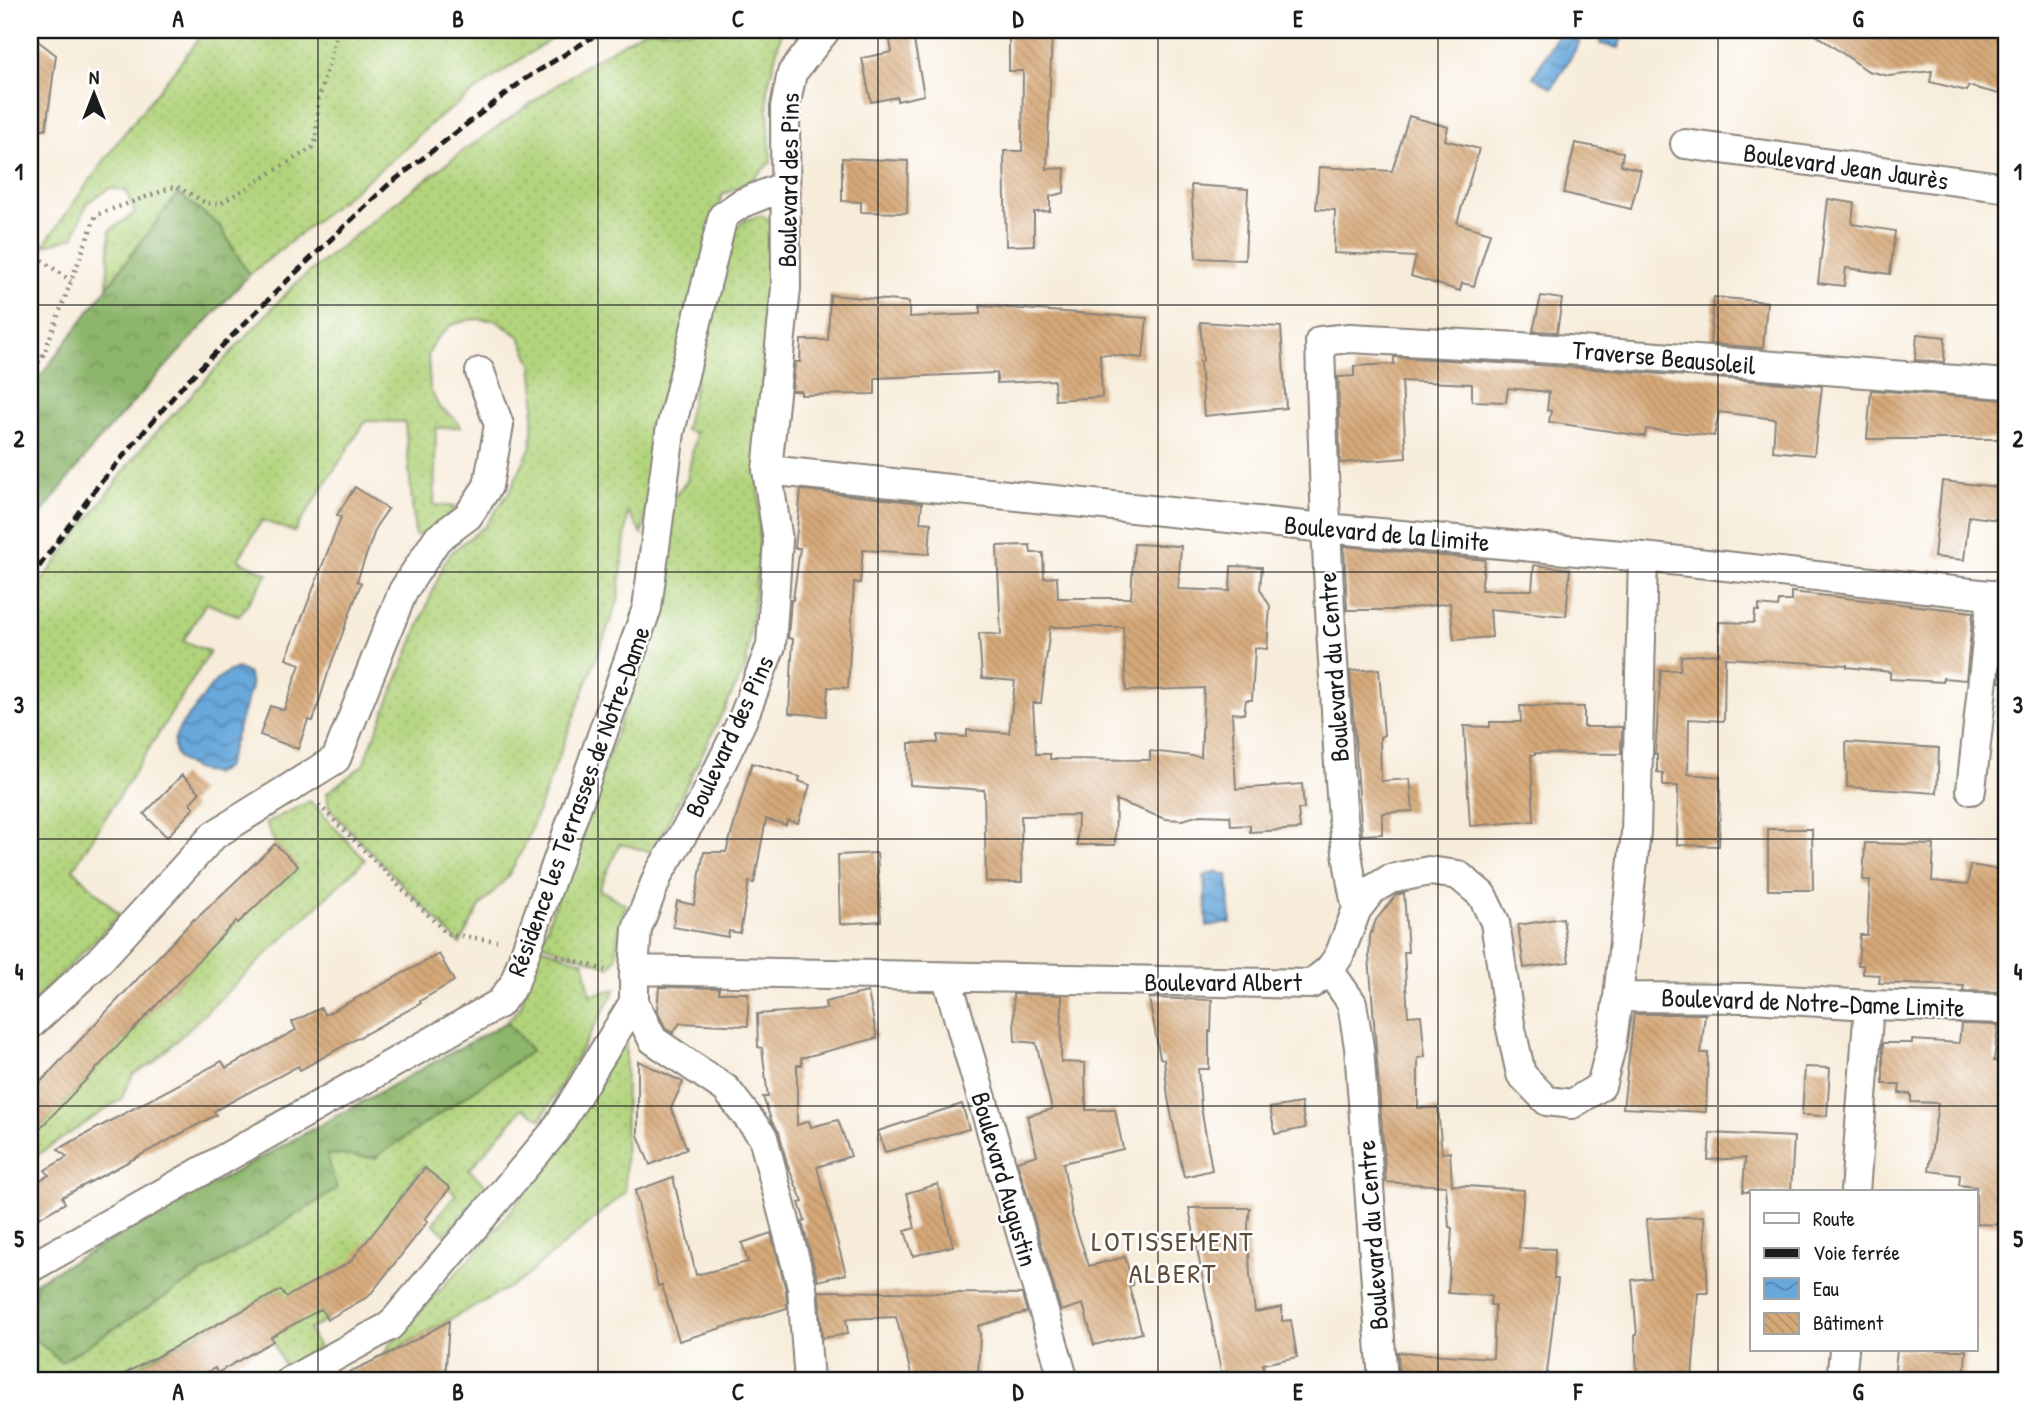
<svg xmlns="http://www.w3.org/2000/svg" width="2037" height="1411" font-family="'Patrick Hand',sans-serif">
<defs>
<pattern id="grass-dots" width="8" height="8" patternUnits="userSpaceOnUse" patternTransform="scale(1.75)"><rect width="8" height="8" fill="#b2d47d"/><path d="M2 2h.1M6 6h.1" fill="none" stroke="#98b56b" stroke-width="1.8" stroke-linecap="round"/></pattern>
<pattern id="forest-crowns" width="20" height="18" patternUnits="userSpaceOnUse" patternTransform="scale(1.75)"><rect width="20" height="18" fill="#8db66c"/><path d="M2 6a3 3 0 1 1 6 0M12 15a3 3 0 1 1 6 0" fill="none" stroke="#729358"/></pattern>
<pattern id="water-waves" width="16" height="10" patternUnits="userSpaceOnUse" patternTransform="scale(1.75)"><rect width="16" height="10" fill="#68a8db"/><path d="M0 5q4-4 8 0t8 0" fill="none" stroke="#5588b1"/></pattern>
<pattern id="building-back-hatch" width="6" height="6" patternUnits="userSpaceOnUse" patternTransform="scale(1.75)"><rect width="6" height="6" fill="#d5a878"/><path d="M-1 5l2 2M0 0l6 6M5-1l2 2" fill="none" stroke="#b69067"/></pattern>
</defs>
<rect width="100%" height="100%" fill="#fff"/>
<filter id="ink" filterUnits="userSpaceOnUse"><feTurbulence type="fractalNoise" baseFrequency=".0143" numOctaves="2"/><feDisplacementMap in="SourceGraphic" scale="14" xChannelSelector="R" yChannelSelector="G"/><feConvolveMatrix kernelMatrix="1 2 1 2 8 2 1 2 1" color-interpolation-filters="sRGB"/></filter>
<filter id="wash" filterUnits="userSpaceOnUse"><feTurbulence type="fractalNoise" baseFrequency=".00686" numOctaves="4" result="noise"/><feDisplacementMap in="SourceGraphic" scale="28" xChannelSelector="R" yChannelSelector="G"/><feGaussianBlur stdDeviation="1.57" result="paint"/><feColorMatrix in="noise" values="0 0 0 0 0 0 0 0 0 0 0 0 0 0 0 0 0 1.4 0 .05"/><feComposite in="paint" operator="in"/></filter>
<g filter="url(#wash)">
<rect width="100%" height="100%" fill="#f7ecda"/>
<!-- grass -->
<path fill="url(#grass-dots)" stroke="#67784c" stroke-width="2" d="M206 30H565C529 53 494 77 460 102 443 115 423 128 410 145L249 275 220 226 178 194 107 287 110 230 135 213 126 191 110 188 87 203 74 237 43 246 119 140Z
M645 30H782L767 90 771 162 750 181 722 195 682 332 642 534 628 512 618 601 525 845 507 878 480 906 460 944 329 809 327 793 363 765 445 561 453 551 485 526 510 491 531 446 535 393 532 364 520 337 495 320 472 319 451 325 435 340 428 356 430 389 439 407 453 417 461 427 436 428 434 505 457 507C446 517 431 538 415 535L405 422 366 421 294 532 262 520 238 560 268 574 239 616 206 603 183 641 210 652 73 869 120 915 30 1005V597L141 449 294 285 392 205 462 152 584 66Z
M762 215 773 223 779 240 758 448 760 552 746 666 653 852 620 844 599 889 626 905 618 932 616 958 610 967 541 943 661 608 670 502 687 481 696 433 685 430 729 233 746 220Z
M310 801 365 860 153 1063 133 1074 121 1099 30 1160V1122L38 1130 217 941 297 866 275 844 266 823Z
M538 946 584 962 590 995 616 989 541 1119 523 1108 469 1170 488 1187 445 1235 433 1223 456 1194 423 1167 400 1198 405 1203 357 1258 313 1293 327 1320 309 1330 319 1348 285 1368 271 1337 299 1321 281 1290 127 1372 131 1381H30V1285L507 1022 521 1006Z
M626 1037 625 1193 519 1282 383 1356 390 1344 486 1241 545 1168 581 1098Z"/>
<!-- forest -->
<path fill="url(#forest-crowns)" stroke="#546944" stroke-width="2" d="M178 193 220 226 249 275 97 442 30 528V390Z
M507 1022 532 1051 375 1158 327 1154 337 1189 61 1362 30 1335V1313L37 1281Z"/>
<!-- water -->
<path fill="url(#water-waves)" stroke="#42627c" stroke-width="2" d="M1603 30H1623L1619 48 1600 44Z
M1560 31 1580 42 1552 88 1533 77Z
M237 668 249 674 251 687 226 767 214 774C191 770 162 758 179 729 183 722 190 715 195 708 210 688 214 677 237 668Z
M1218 871 1223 875H1228L1231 923 1207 926 1204 876Z"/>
<g id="blocks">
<!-- building -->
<path fill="url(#building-back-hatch)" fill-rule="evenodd" d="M888 30H912L924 95 897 101V97L871 102 862 58 892 52Z
M1009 30H1052L1047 169 1065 168 1064 193 1050 196V211L1034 212V245L1006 246 1004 151H1022L1023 71H1009Z
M1809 30H2007V96L1968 86 1967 91 1930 82 1932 71 1889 76 1868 71Z
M30 35 56 55 46 129 30 128Z
M1409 116 1448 127 1445 140 1479 149 1457 223 1490 233 1474 286 1462 283 1460 291 1411 276 1416 257 1334 253 1335 210 1316 209 1319 167 1392 171Z
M1575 143 1623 152 1621 165 1641 170 1631 209 1564 193Z
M842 158 908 161 907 213 861 212V202L842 201Z
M1191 185 1248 189 1245 260 1196 258Z
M1828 199 1854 203 1852 224 1895 231 1890 274 1846 268 1844 286 1818 283Z
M830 295 909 302V317L980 314V306L1147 318 1143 358 1100 354 1102 397 1055 400 1054 380 997 383V373L875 378V394L801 395V391H792L795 362H800L801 340H828Z
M1541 296 1562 299 1557 332 1533 331Z
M1714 297 1767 302 1763 348 1710 344Z
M1200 322 1281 327 1286 408 1204 416 1200 361H1203Z
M1917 334 1945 337 1944 362 1915 360Z
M1394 357 1554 366 1822 386 1814 455 1773 451 1775 419 1719 412 1714 436 1646 429 1645 436H1642L1549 422 1551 411 1547 410 1549 392 1508 388 1506 402 1472 401V384L1402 381 1406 458 1340 463 1338 377 1354 376V366L1394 364Z
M1871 390 2007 400 2005 439H1867Z
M1942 481 2007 488V521L1969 516 1964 560 1934 557Z
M355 487 388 509 377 525 357 581 361 583 328 673 313 721 308 720 298 749 260 735 270 706 284 710 300 664 286 659 341 517 337 515Z
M801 490 922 503 920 522 931 523 929 554 863 550 860 583 854 582 848 688 828 687 826 716 789 713 793 639 788 638 791 600H793L800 548H795Z
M1134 544 1181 546 1178 589 1230 591 1231 566 1262 567 1260 589 1270 606 1267 649 1255 648 1252 700H1246L1244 714 1232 713 1236 789 1302 784 1304 809H1298L1300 829 1250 832V825L1231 826 1230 816 1200 815 1182 820 1165 819 1116 800 1115 845H1077L1078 815 1021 816 1022 882H986L984 790 910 785 909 743H938V735L967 737V730L1009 733 1015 681 982 678 979 633 1001 635 997 546 1030 545 1031 553H1043L1044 578 1057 577 1058 598H1131ZM1050 627H1123L1126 691 1204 688 1201 757 1150 751V760L1050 759V754H1036L1033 703H1041Z
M1344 546 1485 560 1481 590H1532L1534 565 1570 569 1566 616 1490 609 1492 637 1454 640 1450 603 1395 610H1347Z
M1791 592 1973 612 1966 680 1943 678V682L1890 679V672L1847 667V665L1725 658 1724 721 1689 719 1688 774 1720 777 1719 846 1677 845 1678 786H1663V773L1657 772V754H1655L1661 670H1680L1681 656 1719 654V622L1754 623 1755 611H1759V605L1778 607 1779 601H1791Z
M2007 615V682H1999Z
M1379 669 1384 735 1380 737 1381 781 1410 779 1413 811 1382 813V834L1362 835 1350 671Z
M1520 706 1584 707V727H1622L1621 754 1535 753V755H1531L1534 821 1470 826 1464 726 1490 727V722H1521Z
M1846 742 1939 748 1937 793 1847 787Z
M752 763 800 777 799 781 810 785 798 823 787 820 786 825 766 819 754 883 749 882 740 933 729 931 728 937 673 927 677 901 694 905 704 852H726Z
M182 775 200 792 190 803 194 808 167 837 144 814Z
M1768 829H1812L1813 890H1768Z
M1865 843 1934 845 1932 881 1968 884 1970 865 2007 871V986H2001L2000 992 1963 991 1964 986 1879 983 1880 975 1863 974V965H1858L1860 935H1867L1870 880H1863Z
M275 844 298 866 238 923 236 921 30 1139V1093L194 919 195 920Z
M877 853 881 921 840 924 838 855Z
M1404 893 1408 952H1404L1408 1016 1421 1015 1425 1057 1418 1058V1108H1438L1442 1153 1450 1152 1452 1185 1524 1190 1519 1248 1555 1249 1554 1279H1558L1546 1381H1399L1398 1352 1493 1358 1495 1305H1490L1491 1296 1448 1293 1452 1228 1449 1227 1446 1186 1386 1182 1369 956 1370 936 1376 920 1396 895Z
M1563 918 1569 962 1524 968 1518 925Z
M439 954 454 981 420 1001 421 1003 300 1070 298 1066 214 1111 216 1115 62 1197 65 1203 30 1223V1186L49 1175 45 1170 67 1157 58 1149 222 1061 226 1068 296 1030 292 1022 321 1008 325 1015Z
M659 987 719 988V993H748V1026L680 1023 673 1033 666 1029 657 1011Z
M868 992 877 1038 801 1058 802 1065H797V1125L809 1121 811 1127 838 1120 851 1156 817 1167 846 1274 818 1281 802 1222 805 1221 799 1203 803 1202 787 1164 779 1132 772 1122 763 1097H768L762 1048 758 1047 757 1014 826 1009 825 1002Z
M1013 994 1062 995 1061 1062 1085 1063 1086 1110H1115L1123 1149 1063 1163 1072 1215 1089 1266 1125 1257 1133 1285 1129 1286 1142 1333 1094 1345 1083 1304 1061 1311 1017 1161 1037 1155 1027 1116 1052 1109 1036 1043 1015 1041Z
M1149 998 1212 1000 1211 1032 1209 1031V1069H1198L1201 1107 1212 1170 1184 1177 1168 1098 1164 1059 1160 1058Z
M1634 1014H1705L1701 1053H1708L1706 1112 1623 1108Z
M1961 1024 1998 1025 1994 1061 2007 1062V1225L1976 1224V1187L1959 1185 1960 1175 1929 1171 1938 1103 1911 1102V1094L1899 1093 1900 1084H1883V1043H1912V1040L1959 1043Z
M638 1061 683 1082 671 1108 687 1149 650 1165 638 1135Z
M1805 1067 1830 1068 1827 1116 1802 1115Z
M1301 1103 1305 1128 1275 1134 1270 1108Z
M962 1104 969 1129 885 1152 878 1131Z
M1710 1133 1794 1137 1791 1192H1743L1745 1158 1708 1160Z
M425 1168 450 1188 425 1219 428 1221 369 1296 327 1320 321 1309 271 1337 273 1341 217 1373 215 1368 192 1381H111L281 1290 286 1297 350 1262Z
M673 1177 696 1275 748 1262 742 1243 771 1233 786 1290 787 1308 679 1341 662 1285 658 1286 635 1191Z
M938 1184 953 1246 913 1256 905 1231 915 1228 907 1193Z
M1189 1208H1250L1248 1225 1250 1275 1255 1312 1282 1307V1321L1291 1320 1297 1357 1263 1364 1265 1379H1234L1232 1371 1221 1372Z
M1704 1216 1708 1293H1698L1692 1379 1637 1376 1635 1335H1637L1632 1280 1651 1278 1646 1219Z
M819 1291 1022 1294 1027 1312 978 1326 980 1334 978 1378 934 1376 933 1381H913L896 1317 846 1319 848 1334 822 1338Z
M449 1321 445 1381H331L402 1347Z
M1897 1350H1966L1964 1381 1894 1379Z"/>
</g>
</g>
<g filter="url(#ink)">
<use href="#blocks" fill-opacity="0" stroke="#8a847b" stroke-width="2"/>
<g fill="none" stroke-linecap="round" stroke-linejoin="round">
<defs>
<path id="street" d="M1685 144 2007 188
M767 470 1325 528 1643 557 2007 597
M1971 790 1992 595
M1357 909C1341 838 1339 764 1335 692 1327 575 1323 458 1320 341L1350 338 1555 349 2007 384
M634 970 1311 984 1329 970 1339 956 1357 909 1372 890 1390 879 1429 871 1458 875 1482 895 1495 922 1510 1024 1521 1074 1547 1101 1572 1104 1601 1086 1611 1047 1618 997 1636 832 1643 557
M1329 970 1352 1003 1359 1047 1383 1381
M947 978 1064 1381
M1618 997 1752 998 1869 1005 2007 1009
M30 1025 97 963 214 835 336 759 403 591 437 539 468 516 488 486 499 425 480 372
M1855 1192 1869 1005
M30 1268 500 1003 514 984 647 608 670 432 723 216 742 203 785 186
M290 1381 390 1326 555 1131 634 1002
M809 1381 802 1287 763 1137 726 1089 653 1040 634 1002V970L637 929 659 873 702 803 742 721 771 646 778 540 767 470 786 288 785 107 792 73 825 31
M1841 1381 1844 1350"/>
</defs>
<!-- street casing -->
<use href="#street" stroke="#8a847b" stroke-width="32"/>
<!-- path -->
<path stroke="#8a847b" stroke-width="4.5" stroke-dasharray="2 5" stroke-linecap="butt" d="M36 256 71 281
M30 346 43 356
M30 373 43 356 96 215 176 186 206 203 220 204 312 148 316 140 318 101 338 30
M319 805 447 934 497 941
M557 955 605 970"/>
<!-- street -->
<use href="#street" stroke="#fff" stroke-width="28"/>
<!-- rail -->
<path stroke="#1c1c1c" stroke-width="5" stroke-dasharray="10 5" stroke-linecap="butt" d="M30 579 97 487 186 382 288 280 387 186 525 79 604 30"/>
</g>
</g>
<!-- grid -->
<path fill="none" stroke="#1c1c1c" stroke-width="2" stroke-opacity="0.55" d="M318 30V1381M598 30V1381M878 30V1381M1158 30V1381M1438 30V1381M1718 30V1381M30 305H2007M30 572H2007M30 839H2007M30 1106H2007"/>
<g text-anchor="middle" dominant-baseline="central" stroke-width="5" stroke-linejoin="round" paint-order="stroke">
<!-- street labels -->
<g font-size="26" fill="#1c1c1c" stroke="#fff">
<text transform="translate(1846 166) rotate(8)">Boulevard Jean Jaurès</text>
<text transform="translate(788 180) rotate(-89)">Boulevard des Pins</text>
<text transform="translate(1664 357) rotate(5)">Traverse Beausoleil</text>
<text transform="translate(1387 533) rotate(5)">Boulevard de la Limite</text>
<text transform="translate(1333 667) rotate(-94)">Boulevard du Centre</text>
<text transform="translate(729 736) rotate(-65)">Boulevard des Pins</text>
<text transform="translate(578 801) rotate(-70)">Résidence les Terrasses de Notre-Dame</text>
<text x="1223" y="981">Boulevard Albert</text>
<text transform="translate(1813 1002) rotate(2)">Boulevard de Notre-Dame Limite</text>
<text transform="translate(1005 1179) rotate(74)">Boulevard Augustin</text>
<text transform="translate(1372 1235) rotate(-94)">Boulevard du Centre</text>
</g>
<!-- neighbourhood labels -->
<g font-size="28" letter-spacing="2" fill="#5d4d3c" stroke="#fff">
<text x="1173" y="1241">LOTISSEMENT<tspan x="1173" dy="32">ALBERT</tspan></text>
</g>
</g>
<!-- margin -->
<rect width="2037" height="1411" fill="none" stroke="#fff" stroke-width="77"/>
<!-- legend -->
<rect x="1750" y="1190" width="228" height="161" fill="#ffffff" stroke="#a4a4a4" stroke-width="2"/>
<rect x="1764" y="1213" width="35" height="10" fill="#ffffff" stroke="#a4a4a4" stroke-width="2"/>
<text x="1813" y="1226" font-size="21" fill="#1c1c1c">Route</text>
<rect x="1764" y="1248" width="35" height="10" fill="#1c1c1c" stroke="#a4a4a4" stroke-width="2"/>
<text x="1813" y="1260" font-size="21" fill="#1c1c1c">Voie ferrée</text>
<rect x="1764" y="1278" width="35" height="21" fill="url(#water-waves)" stroke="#a4a4a4" stroke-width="2"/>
<text x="1813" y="1296" font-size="21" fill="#1c1c1c">Eau</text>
<rect x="1764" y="1313" width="35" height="21" fill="url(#building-back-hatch)" stroke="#a4a4a4" stroke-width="2"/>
<text x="1813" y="1330" font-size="21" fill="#1c1c1c">Bâtiment</text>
<!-- north arrow -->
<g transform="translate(94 94)" stroke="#ffffff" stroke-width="5" paint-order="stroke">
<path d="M0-5L12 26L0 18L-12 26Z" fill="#1c1c1c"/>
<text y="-10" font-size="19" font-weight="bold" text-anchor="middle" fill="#1c1c1c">N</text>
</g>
<rect x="38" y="38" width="1960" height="1334" fill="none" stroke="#1c1c1c" stroke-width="2.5"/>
<g font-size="23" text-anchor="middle" font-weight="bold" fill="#1c1c1c">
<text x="178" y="27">A</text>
<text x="458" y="27">B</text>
<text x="738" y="27">C</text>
<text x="1018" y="27">D</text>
<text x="1298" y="27">E</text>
<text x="1578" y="27">F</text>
<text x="1858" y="27">G</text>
<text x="19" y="180">1</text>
<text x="2018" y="180">1</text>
<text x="19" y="447">2</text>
<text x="2018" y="447">2</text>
<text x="19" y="713">3</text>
<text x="2018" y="713">3</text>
<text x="19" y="980">4</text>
<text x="2018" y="980">4</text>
<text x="19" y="1247">5</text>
<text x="2018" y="1247">5</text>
<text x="178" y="1400">A</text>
<text x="458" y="1400">B</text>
<text x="738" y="1400">C</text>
<text x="1018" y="1400">D</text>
<text x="1298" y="1400">E</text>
<text x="1578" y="1400">F</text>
<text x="1858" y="1400">G</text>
</g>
</svg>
